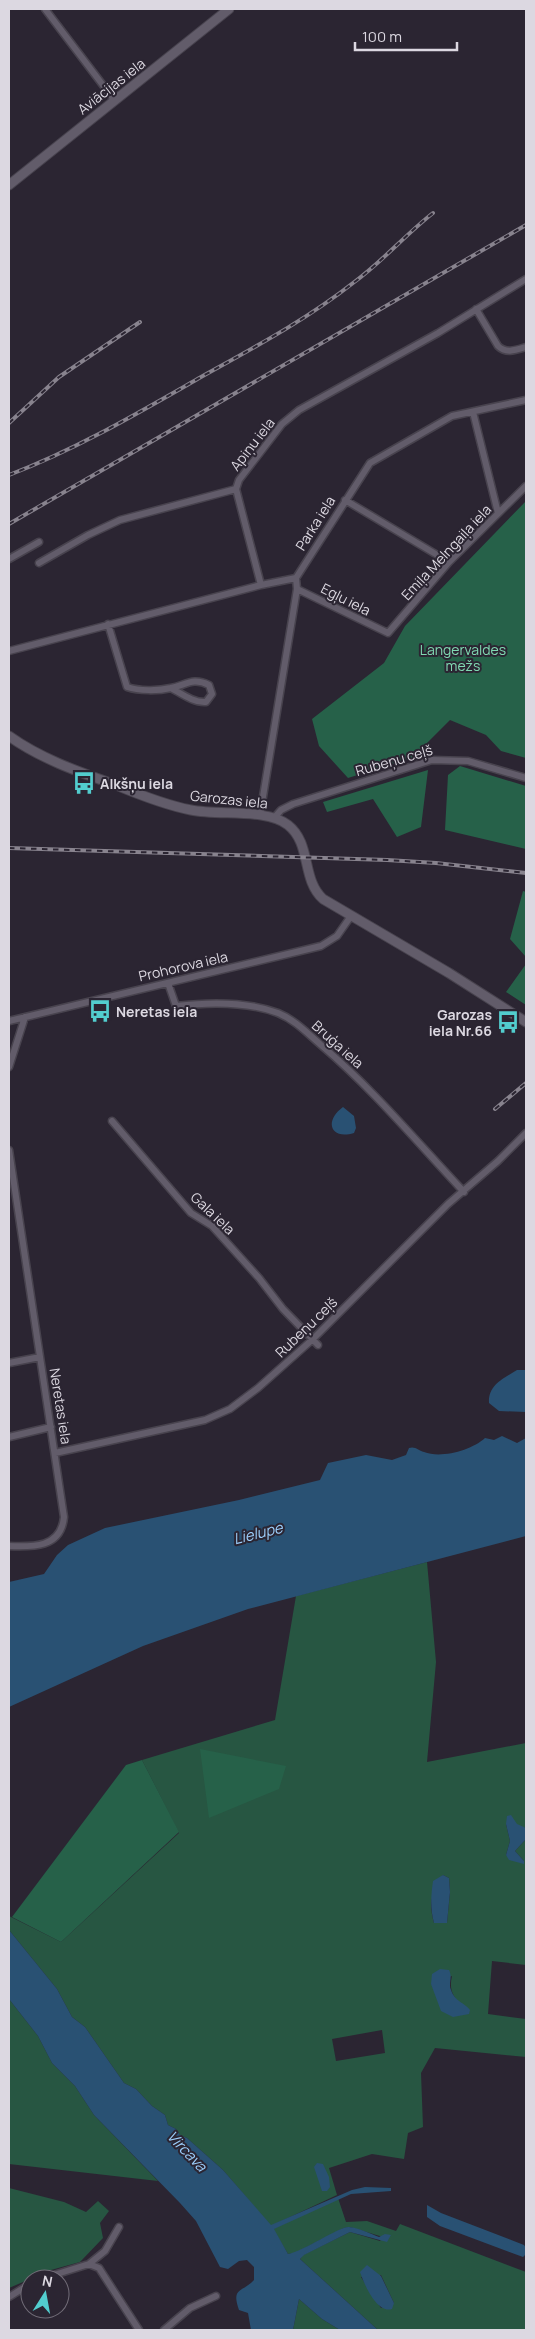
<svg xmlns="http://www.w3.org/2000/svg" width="535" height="2339" font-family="Manrope,sans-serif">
<rect width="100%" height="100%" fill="#2b2532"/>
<!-- green -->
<path fill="#275642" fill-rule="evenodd" d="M427 1562 436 1662 427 1762 526 1743V1828L506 1824 510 1841 506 1855 524 1861 515 1851 526 1839V1965L492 1961 488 2014 526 2019V2057L435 2048 421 2073 423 2127 408 2133 404 2159 372 2154 329 2168 337 2195 271 2226 223 2170 187 2138 180 2135 176 2129 168 2125 165 2115 152 2106 136 2089 124 2083 85 2027 72 2017 57 1989 9 1930V1916L61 1942 179 1833 142 1760 275 1720 296 1596ZM443 1875 449 1878 450 1892 447 1923H434C428 1901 432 1894 443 1875ZM452 1976C449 1989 452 1997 463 2006L431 1984ZM382 2030 385 2053 336 2061 332 2039Z
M9 1999 38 2036 52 2063 75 2086 94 2115 158 2181 9 2164Z
M9 2188 64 2202 86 2212 98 2201 109 2211 100 2223 103 2238 80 2262 51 2270 9 2288Z
M338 2198 346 2222 367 2221 396 2231 400 2224 526 2272V2330H378L300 2259 303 2255 350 2232 380 2241 383 2237 350 2227 344 2228 295 2253 288 2254 273 2229ZM381 2275 394 2303 381 2308 361 2277Z
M299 2299 322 2319 340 2330H293Z"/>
<!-- forest -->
<path fill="#266149" d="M526 501V758L501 751 486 735 450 720 412 758 348 778 319 746 312 719 384 663 405 626Z
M460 766 526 786V849L445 830 448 775Z
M428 770 421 827 397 837 373 799 327 812 323 802Z
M523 891 526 892V957L510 939Z
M526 964V1005L506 992Z
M200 1749 286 1766 279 1789 209 1818Z
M142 1760 179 1832 61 1942 12 1917 126 1765Z"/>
<!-- water -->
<path fill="#295173" d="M343 1107 354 1116 356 1128 354 1133C330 1140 324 1121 343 1107Z
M517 1370H526V1412L499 1411 489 1403C488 1385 503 1379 517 1370Z
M502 1436 517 1443 526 1438V1536L248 1609 143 1646 9 1707V1582L44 1574 57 1555 68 1545 105 1528 239 1500 320 1480 328 1463 366 1455 392 1460 406 1455 409 1448C415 1446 418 1450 424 1452 441 1459 472 1450 485 1438L494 1440Z
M511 1815 517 1824 526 1828V1839L515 1851 524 1861V1864L509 1860 506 1855 510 1841 506 1824 507 1816Z
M443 1875 449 1878 450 1892 447 1923H434C430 1908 431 1895 433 1881Z
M9 1930 57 1989 72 2017 85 2027 124 2083 136 2089 152 2106 165 2115 168 2125 176 2129 180 2135 187 2138 223 2170 271 2225 352 2190 365 2187 391 2188V2191L351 2194 274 2229 288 2254C304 2251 340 2226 349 2227 359 2228 371 2234 379 2237L385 2234 391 2235 387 2242 350 2232 304 2255 300 2259 378 2330H340L322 2319 299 2299 293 2330H251L248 2313 239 2310C231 2287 242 2293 254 2280V2267L247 2260 239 2261 228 2269 220 2267 196 2221 180 2203 94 2115 75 2086 52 2063 38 2036 9 1999Z
M440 1969 449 1970C453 1978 448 1983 451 1990 455 2002 464 2002 470 2010L469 2014 453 2017 441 2011 431 1984 432 1974Z
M317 2163 323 2164 329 2177 330 2187 327 2191H322L314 2167Z
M427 2205 441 2213 524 2245 526 2248V2254L523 2257 440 2226 427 2217Z
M367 2265 381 2276 394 2303 392 2309C377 2314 364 2284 360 2272Z"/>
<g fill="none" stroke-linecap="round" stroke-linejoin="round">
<defs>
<path id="minor" d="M45 9 115 101
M476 309 498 346C506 354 516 350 526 347
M473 412 498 513
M236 489 239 480 282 424 299 410 438 333 526 279
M236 489 261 585
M345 500 449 562
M9 559 39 542
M39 563 88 535 120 520 236 489
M297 589 388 633 449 562 526 486
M108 624 127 687C139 691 158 691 171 688 186 685 193 677 209 685L212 694 206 702C194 703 182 694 171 688
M9 651 261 585 296 578 370 463 452 416 526 400
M260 815 297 589 296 578
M274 818 281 810 293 804 432 760 468 761 526 778
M168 983 176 1006C209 1002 246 1001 278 1013 295 1020 307 1033 321 1045 373 1089 417 1142 464 1192
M9 1021 321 946 337 936 351 916
M9 1067 25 1017
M112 1121 191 1213 212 1226 259 1278 283 1309 318 1345
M9 1150 64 1517C61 1548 33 1547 9 1546
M9 1363 40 1357
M9 1437 51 1427
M55 1453 205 1420 230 1409 258 1388 313 1339 448 1204 498 1161 526 1133
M89 2264 99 2268 139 2330
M41 2279 89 2264 105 2251 119 2227
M9 2297 30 2284
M164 2330 190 2308 216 2296"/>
<path id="secondary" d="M9 185 229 9
M9 736C41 759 79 772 116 785 140 795 165 805 191 810 219 816 267 808 288 825 312 844 301 879 323 899L449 973 526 1022"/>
</defs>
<!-- minor casing -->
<use href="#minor" stroke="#48434e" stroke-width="9"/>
<!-- secondary casing -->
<use href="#secondary" stroke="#48434e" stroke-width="11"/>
<!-- minor -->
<use href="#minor" stroke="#625c6a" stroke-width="6"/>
<!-- secondary -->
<use href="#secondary" stroke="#625c6a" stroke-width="9"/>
<defs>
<path id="rail" d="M9 423 59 377 140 322
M9 475C77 449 138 413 201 377 253 348 306 320 353 283 382 262 405 235 433 213
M9 524 526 225
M9 848 387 860 436 863 526 873
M495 1109 526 1083"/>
</defs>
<!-- rail casing -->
<use href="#rail" stroke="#88838e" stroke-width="4"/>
<!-- rail -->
<use href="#rail" stroke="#2b2532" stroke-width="2" stroke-dasharray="5.5" stroke-linecap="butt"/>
</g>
<!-- icons -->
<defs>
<symbol id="bus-bare" viewBox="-9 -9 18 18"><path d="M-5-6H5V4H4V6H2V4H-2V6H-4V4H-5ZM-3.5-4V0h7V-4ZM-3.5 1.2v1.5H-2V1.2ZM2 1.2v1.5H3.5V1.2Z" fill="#52cdce" stroke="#2b2532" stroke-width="2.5" paint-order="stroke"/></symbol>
</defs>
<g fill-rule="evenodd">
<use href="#bus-bare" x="68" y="767" width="32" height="32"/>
<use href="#bus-bare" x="84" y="995" width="32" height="32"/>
<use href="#bus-bare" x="492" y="1006" width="32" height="32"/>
</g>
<g text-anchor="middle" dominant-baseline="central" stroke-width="4" stroke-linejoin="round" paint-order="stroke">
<!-- street labels -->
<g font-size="14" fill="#dcd8e1" stroke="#2b2532">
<text transform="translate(111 86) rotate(-38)">Aviācijas iela</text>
<text transform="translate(252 444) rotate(-52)">Apiņu iela</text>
<text transform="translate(315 523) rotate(-58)">Parka iela</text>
<text transform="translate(446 552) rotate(-47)">Emiļa Melngaiļa iela</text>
<text transform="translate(346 599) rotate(27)">Egļu iela</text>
<text transform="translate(394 760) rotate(-16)">Rubeņu ceļš</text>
<text transform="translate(229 799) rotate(6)">Garozas iela</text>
<text transform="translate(183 966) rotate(-13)">Prohorova iela</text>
<text transform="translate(338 1044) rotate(42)">Bruģa iela</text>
<text transform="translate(213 1213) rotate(43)">Gala iela</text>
<text transform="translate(306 1327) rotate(-44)">Rubeņu ceļš</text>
<text transform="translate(61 1406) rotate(81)">Neretas iela</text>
</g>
<!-- park labels -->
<g font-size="14" fill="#80d9b2" stroke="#2b2532">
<text x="463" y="649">Langervaldes<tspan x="463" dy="16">mežs</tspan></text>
</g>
<!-- poi labels -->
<g font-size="14" font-weight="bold" fill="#dcd8e1" stroke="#2b2532" text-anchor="start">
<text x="100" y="783">Alkšņu iela</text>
<text x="116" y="1011">Neretas iela</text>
<text x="492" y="1014" text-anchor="end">Garozas<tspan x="492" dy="16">iela Nr.66</tspan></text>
</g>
<!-- water labels -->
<g font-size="15" font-style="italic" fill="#9ccefb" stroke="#2b2532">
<text transform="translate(258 1533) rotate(-14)">Lielupe</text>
<text transform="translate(187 2151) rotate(46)">Vircava</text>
</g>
</g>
<!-- border -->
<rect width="535" height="2339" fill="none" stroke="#dcd8e1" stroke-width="20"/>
<!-- north arrow -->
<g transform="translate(45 2294) rotate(11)"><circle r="24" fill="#2b2532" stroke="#726d78"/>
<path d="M0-4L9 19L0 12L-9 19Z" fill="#52cdce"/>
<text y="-8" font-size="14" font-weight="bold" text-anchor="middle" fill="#dcd8e1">N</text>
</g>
<!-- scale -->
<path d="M355 42v8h102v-8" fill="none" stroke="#dcd8e1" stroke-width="2.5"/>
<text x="362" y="42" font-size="15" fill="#dcd8e1" stroke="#2b2532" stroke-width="4" paint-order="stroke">100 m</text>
</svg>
